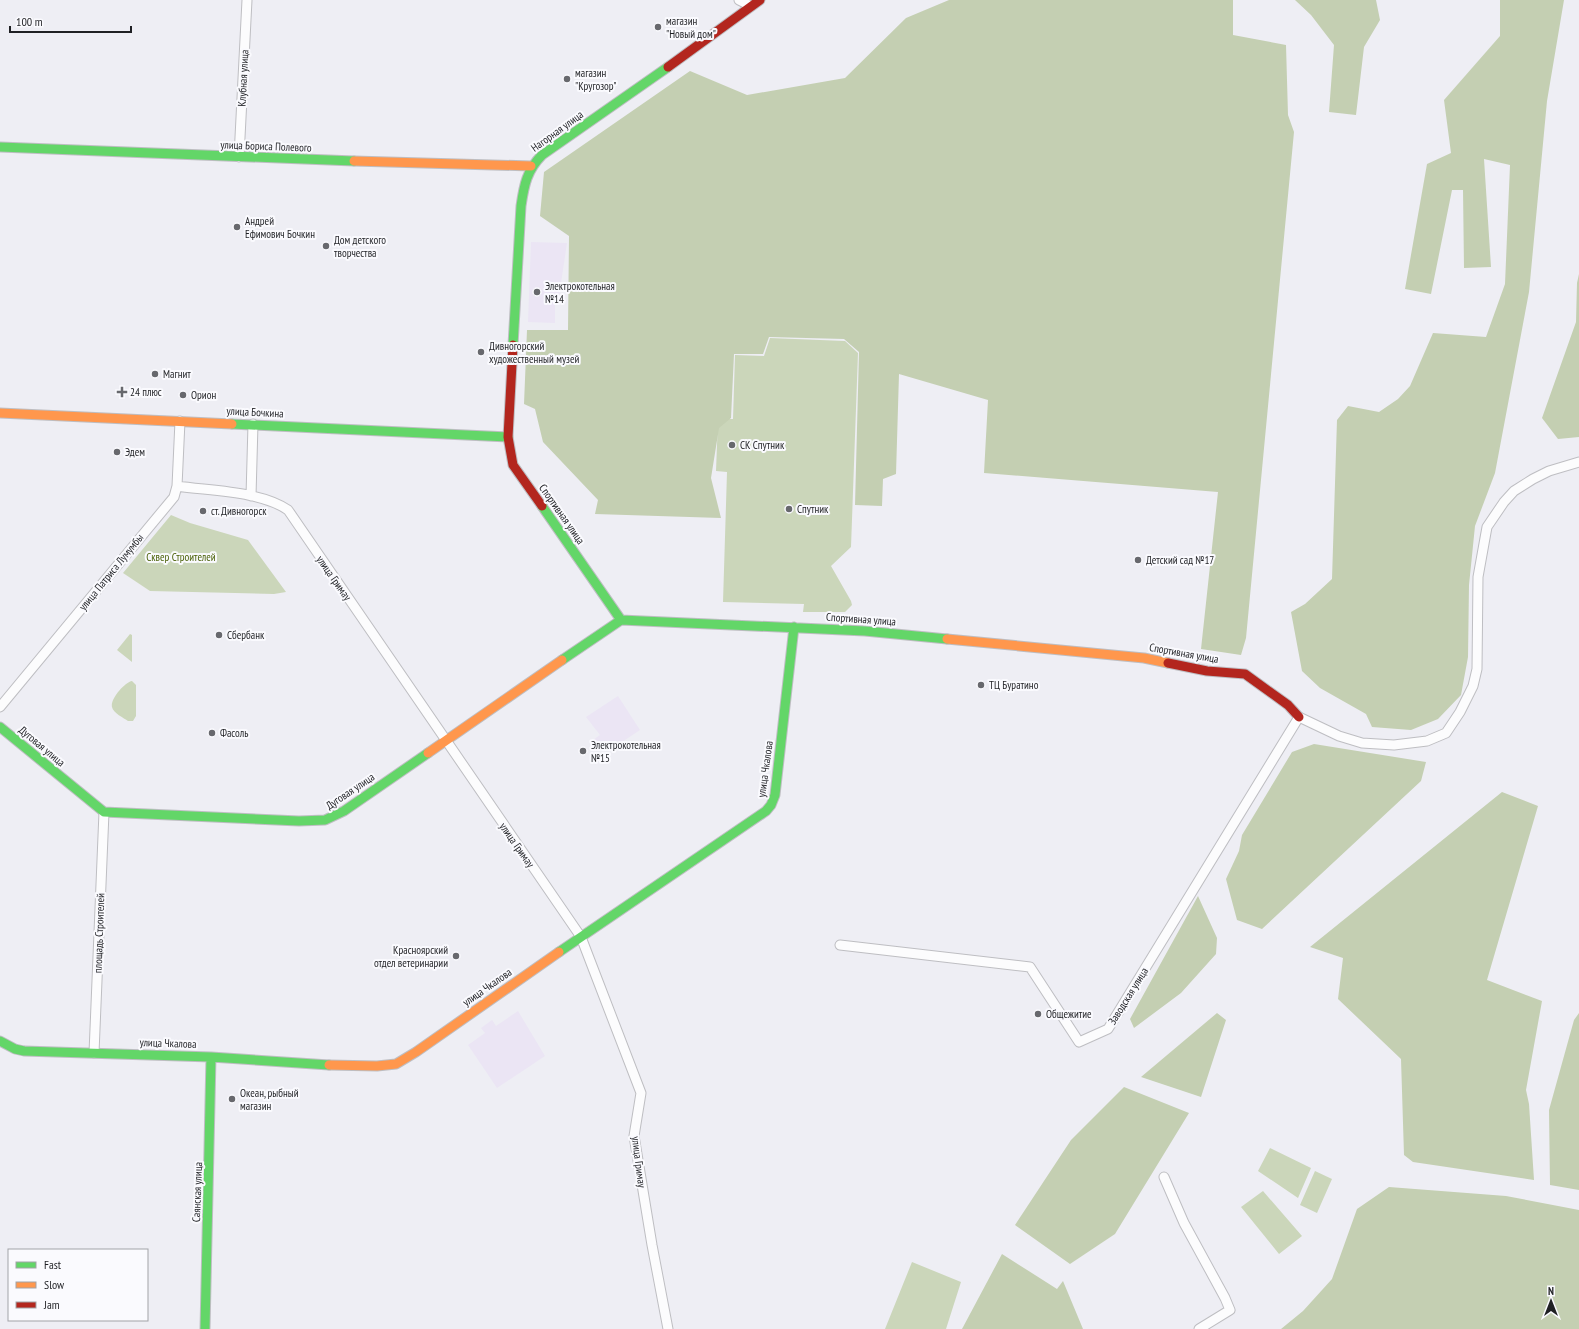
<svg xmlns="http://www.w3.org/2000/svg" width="1579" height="1329" font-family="'PT Sans Narrow',sans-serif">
<rect width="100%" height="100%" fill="#eeeef4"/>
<!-- industrial -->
<path fill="#ebe5f4" d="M531 242 567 243 558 303 555 304V323L528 322Z
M618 696 640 730 610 750 607 747 601 751 593 740 600 735 586 717Z
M518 1011 545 1056 497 1088 468 1045 485 1033 481 1028 492 1020 496 1026Z"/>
<!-- green -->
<path fill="#cbd6ba" d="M770 338 845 341 858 353 851 547 831 566 851 601 852 605 845 612H803L804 604 723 602 727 472 716 471 718 419H733L735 355 764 356Z
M171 515 190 523 248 540 286 592 274 594 150 591 123 573Z
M130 634 132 635V662L117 650Z
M132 681 136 685V716L133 721H128C124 718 113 713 112 707 110 699 125 682 132 681Z
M1270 1148 1311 1168 1298 1198 1258 1171Z
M1315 1171 1332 1179 1317 1213 1300 1205Z
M1263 1191 1302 1236 1279 1254 1241 1207Z
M912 1262 961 1282 946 1329H885Z"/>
<!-- forest -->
<path fill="#c4cfb2" d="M949 0H1233V35L1286 45 1288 115 1294 132 1246 638 1241 655 1201 649 1218 492 984 473 988 400 899 374 896 474 883 479 882 506 855 505 859 352 844 339 769 337 763 354H734L731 418 719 428 711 478 721 518 595 514 598 500 543 442 535 409 524 404 527 330H568L569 236 540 216 544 172 690 71 747 95 845 78 906 18Z
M1295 0H1376L1380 20 1364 47 1356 115 1329 112 1334 45 1311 15Z
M1500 0H1564L1547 101 1529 292 1495 473 1475 526 1469 585 1468 657 1461 695 1438 719 1411 730 1372 727 1366 714 1320 688 1302 671 1291 612 1305 604 1332 579 1337 420 1348 406 1379 412 1398 399 1410 386 1433 333 1486 337 1505 284 1510 165 1484 159 1491 267 1464 268 1463 190H1452L1431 294 1405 289 1427 164 1451 153 1444 100 1500 36Z
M1579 274V437L1558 439 1542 418 1576 322 1577 283Z
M1314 744 1426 762 1421 781 1262 929 1237 920 1226 879 1239 851 1242 835 1292 752Z
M1502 792 1538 806 1487 980 1542 1001 1526 1090 1529 1104 1534 1180 1413 1162 1404 1155 1401 1059 1338 999 1343 958 1310 947Z
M1198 896 1217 938 1216 954 1181 993 1134 1028 1130 1019Z
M1217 1013 1226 1020 1201 1097 1141 1077Z
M1579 1013V1190L1550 1185 1549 1110 1574 1020Z
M1124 1087 1189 1113 1115 1234 1070 1264 1015 1225 1071 1140Z
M1389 1187 1506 1196 1579 1210V1329H1281L1303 1311 1332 1279 1357 1209Z
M1002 1254 1057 1289 1063 1281 1083 1329H962Z"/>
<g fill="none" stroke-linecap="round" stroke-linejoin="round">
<defs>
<path id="street" d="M739 0 751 6
M239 157 247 0
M177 486C210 491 261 491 288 510L581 937 641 1093 634 1136 652 1245 668 1329
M251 496 253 424
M0 707 174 497 177 486 180 421
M840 945 1030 967 1079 1042 1108 1029 1299 717 1339 736 1362 743 1394 745 1427 741 1446 733 1460 712 1473 686 1477 669 1478 577 1487 527 1504 502 1514 491 1533 479 1549 471 1579 462
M94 1053 104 812
M1164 1177 1184 1223 1225 1298 1230 1310 1199 1329"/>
<path id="fast" d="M0 147 354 161
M513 345 521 206C524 185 527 170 542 155L668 67
M232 424 508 437
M542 506 621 620 865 631 947 639
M562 660 621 620
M0 727 104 812 299 821 325 820 344 811 428 753
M559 952 766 811 771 805 775 795 794 627
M0 1041 15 1049 24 1051 211 1057 329 1065
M205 1329 211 1057"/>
<path id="slow" d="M354 161 531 166
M0 413 232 424
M947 639 1144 658 1168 663
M428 753 562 660
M329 1065 377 1066 396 1064 416 1052 559 952"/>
<path id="jam" d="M668 67 760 0
M513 345 508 437 513 465 542 506
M1168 663 1207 671 1245 674 1288 705 1299 717"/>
</defs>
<!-- street casing -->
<use href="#street" stroke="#bebec2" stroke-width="11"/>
<!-- fast casing -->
<use href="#fast" stroke="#bebec2" stroke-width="11"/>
<!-- slow casing -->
<use href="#slow" stroke="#bebec2" stroke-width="11"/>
<!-- jam casing -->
<use href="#jam" stroke="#bebec2" stroke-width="11"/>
<!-- street -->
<use href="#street" stroke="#fcfcfd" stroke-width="9"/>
<!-- fast -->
<use href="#fast" stroke="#63d668" stroke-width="9"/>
<!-- slow -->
<use href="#slow" stroke="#ff974d" stroke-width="9"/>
<!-- jam -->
<use href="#jam" stroke="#b3261e" stroke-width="9"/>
</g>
<!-- markers -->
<g fill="#67686d" stroke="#fafafe" stroke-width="1.5">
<circle cx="658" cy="27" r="4"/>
<circle cx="567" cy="79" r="4"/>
<circle cx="237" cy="227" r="4"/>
<circle cx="326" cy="246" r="4"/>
<circle cx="537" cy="292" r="4"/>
<circle cx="481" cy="352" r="4"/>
<circle cx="155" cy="374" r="4"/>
<path d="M120 386h4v4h4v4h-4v4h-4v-4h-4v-4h4z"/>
<circle cx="183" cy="395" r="4"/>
<circle cx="732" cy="445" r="4"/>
<circle cx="117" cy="452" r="4"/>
<circle cx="789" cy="509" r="4"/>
<circle cx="203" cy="511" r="4"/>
<circle cx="1138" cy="560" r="4"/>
<circle cx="219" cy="635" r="4"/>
<circle cx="981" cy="685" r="4"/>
<circle cx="212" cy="733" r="4"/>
<circle cx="583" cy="751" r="4"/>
<circle cx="456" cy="956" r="4"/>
<circle cx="1038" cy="1014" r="4"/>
<circle cx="232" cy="1099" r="4"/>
</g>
<g text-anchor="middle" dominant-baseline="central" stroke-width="4" stroke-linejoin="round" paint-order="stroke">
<!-- poi labels -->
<g font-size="11" fill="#1f2024" stroke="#fafafe" text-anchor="start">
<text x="666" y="21">магазин<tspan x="666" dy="13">"Новый дом"</tspan></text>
<text x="575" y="73">магазин<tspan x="575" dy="13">"Кругозор"</tspan></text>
<text x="245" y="221">Андрей<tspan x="245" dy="13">Ефимович Бочкин</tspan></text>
<text x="334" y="240">Дом детского<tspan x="334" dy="13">творчества</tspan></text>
<text x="545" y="286">Электрокотельная<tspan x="545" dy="13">№14</tspan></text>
<text x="489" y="346">Дивногорский<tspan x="489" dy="13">художественный музей</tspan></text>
<text x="163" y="374">Магнит</text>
<text x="130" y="392">24 плюс</text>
<text x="191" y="395">Орион</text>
<text x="740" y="445">СК Спутник</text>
<text x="125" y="452">Эдем</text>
<text x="797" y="509">Спутник</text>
<text x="211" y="511">ст. Дивногорск</text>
<text x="1146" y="560">Детский сад №17</text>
<text x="227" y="635">Сбербанк</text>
<text x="989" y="685">ТЦ Буратино</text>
<text x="220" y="733">Фасоль</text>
<text x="591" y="745">Электрокотельная<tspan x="591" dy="13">№15</tspan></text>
<text x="448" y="950" text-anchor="end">Красноярский<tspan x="448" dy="13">отдел ветеринарии</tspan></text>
<text x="1046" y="1014">Общежитие</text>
<text x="240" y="1093">Океан, рыбный<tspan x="240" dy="13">магазин</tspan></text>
</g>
<!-- street labels -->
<g font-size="11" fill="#1f2024" stroke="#fafafe">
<text transform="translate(243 78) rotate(-87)">Клубная улица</text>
<text transform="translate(557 131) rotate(-36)">Нагорная улица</text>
<text transform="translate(266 146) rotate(2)">улица Бориса Полевого</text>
<text transform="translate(255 412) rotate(3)">улица Бочкина</text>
<text transform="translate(562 514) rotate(55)">Спортивная улица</text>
<text transform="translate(111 572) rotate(-51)">улица Патриса Лумумбы</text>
<text transform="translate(334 578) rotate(55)">улица Гримау</text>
<text transform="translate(861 619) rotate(4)">Спортивная улица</text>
<text transform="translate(1184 653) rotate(10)">Спортивная улица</text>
<text transform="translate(42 746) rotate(40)">Дуговая улица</text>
<text transform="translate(765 769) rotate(-82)">улица Чкалова</text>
<text transform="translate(350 791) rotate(-34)">Дуговая улица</text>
<text transform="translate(517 845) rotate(55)">улица Гримау</text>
<text transform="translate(99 933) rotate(-88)">площадь Строителей</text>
<text transform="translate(487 987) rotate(-35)">улица Чкалова</text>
<text transform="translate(1128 996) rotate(-58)">Заводская улица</text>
<text transform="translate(168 1043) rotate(2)">улица Чкалова</text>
<text transform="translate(639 1162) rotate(83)">улица Гримау</text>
<text transform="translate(197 1192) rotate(-88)">Саянская улица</text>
</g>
<!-- park labels -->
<g font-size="11" fill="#4a6107" stroke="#fafafe">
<text x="181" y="557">Сквер Строителей</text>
</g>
</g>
<!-- legend -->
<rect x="8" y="1249" width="140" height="72" fill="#fafafe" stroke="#a2a3a7"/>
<rect x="16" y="1262" width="20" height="6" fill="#63d668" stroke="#a2a3a7"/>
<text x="44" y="1269" font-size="12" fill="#1f2024">Fast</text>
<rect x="16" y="1282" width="20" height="6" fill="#ff974d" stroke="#a2a3a7"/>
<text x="44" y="1289" font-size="12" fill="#1f2024">Slow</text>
<rect x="16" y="1302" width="20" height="6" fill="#b3261e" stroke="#a2a3a7"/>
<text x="44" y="1309" font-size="12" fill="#1f2024">Jam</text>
<!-- north arrow -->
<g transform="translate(1551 1301)" stroke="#fafafe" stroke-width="3" paint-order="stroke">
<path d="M0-3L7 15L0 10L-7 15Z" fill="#1f2024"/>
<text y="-6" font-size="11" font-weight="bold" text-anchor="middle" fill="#1f2024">N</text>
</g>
<!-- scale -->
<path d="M10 26v6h121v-6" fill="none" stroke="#1f2024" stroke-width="2"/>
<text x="16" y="26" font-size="12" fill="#1f2024" stroke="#fafafe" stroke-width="3" paint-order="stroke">100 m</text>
</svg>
